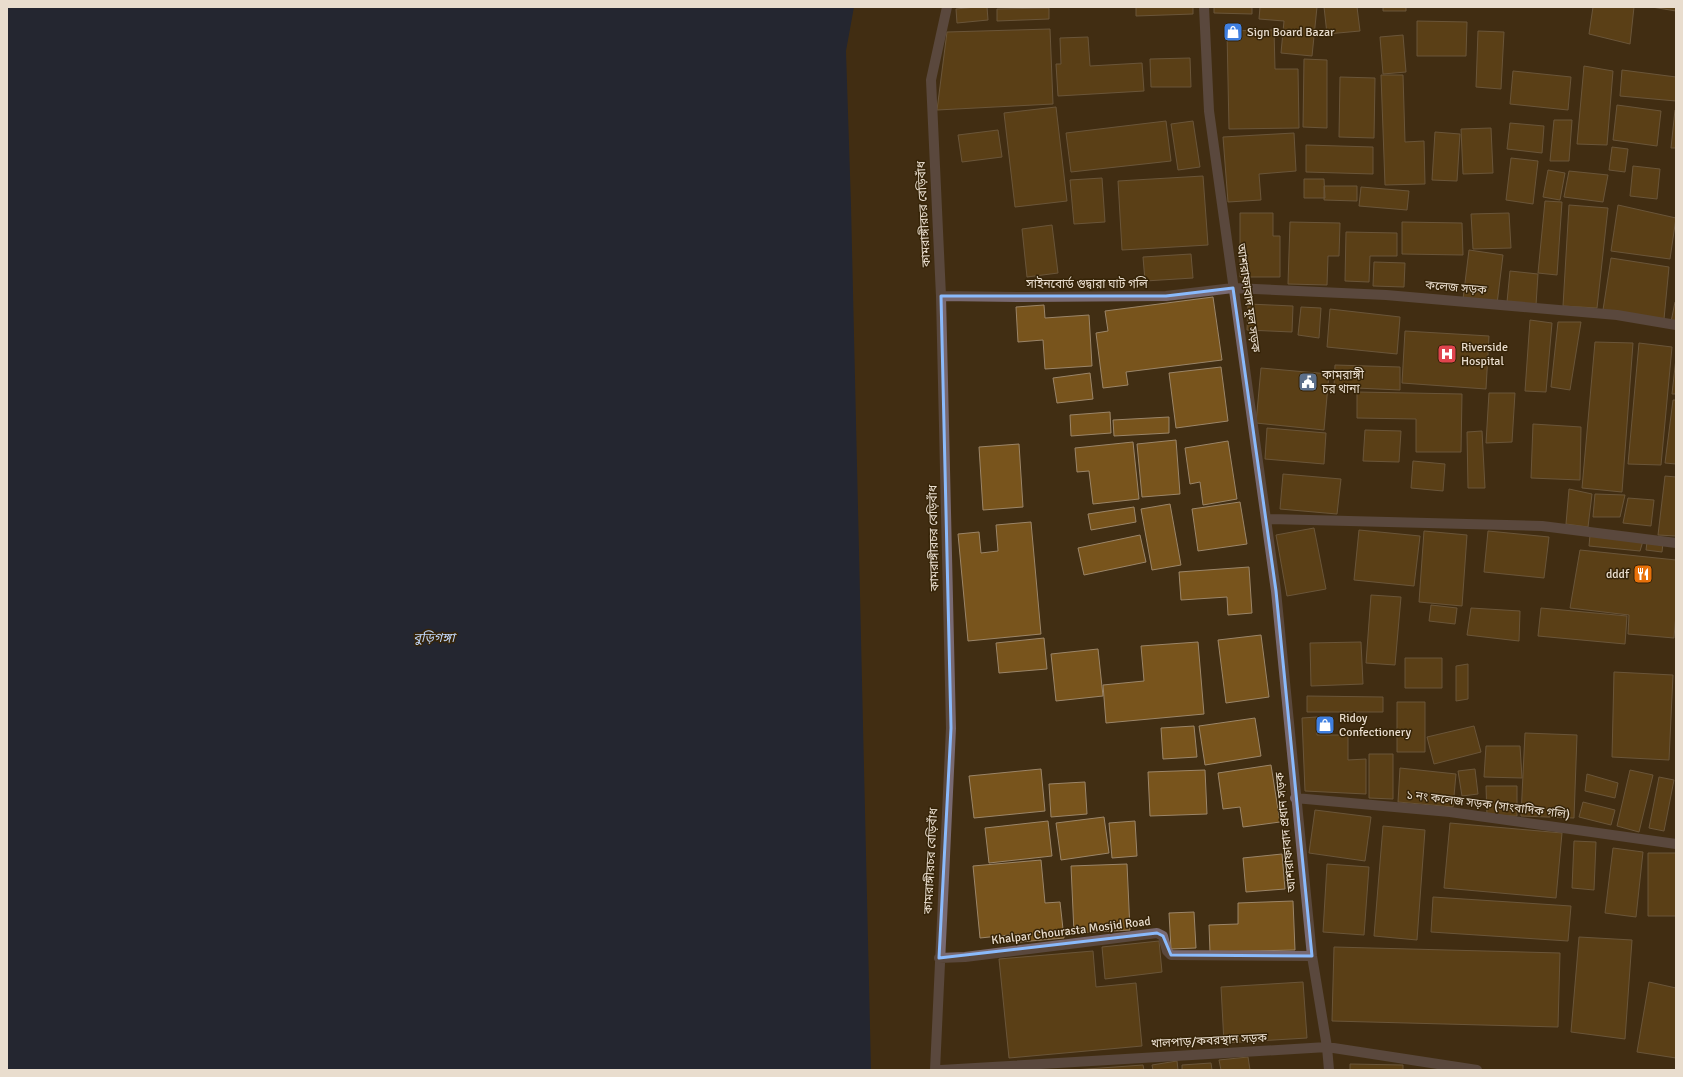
<svg xmlns="http://www.w3.org/2000/svg" width="1683" height="1077" font-family="Signika,'Noto Sans Bengali',sans-serif">
<rect width="100%" height="100%" fill="#412e13"/>
<!-- water -->
<path fill="#001d54" d="M7 7H854L846 51 851 205 871 1070H7Z"/>
<!-- building -->
<path fill="#78541c" stroke="#9b8568" d="M976 7H987L988 20 957 23 956 9Z
M1136 7H1193V14L1136 16Z
M1214 7H1252V14L1214 13Z
M1260 7H1317L1312 56 1281 53 1284 21 1259 19Z
M1324 7H1357L1360 31 1327 34Z
M1383 7H1406V11H1383Z
M1593 7H1634L1630 44 1589 34Z
M1652 7H1676V11Z
M1049 8V19L997 21V9Z
M1417 21 1467 22 1466 56H1417Z
M1050 29 1053 104 937 110 947 32Z
M1274 30 1275 69H1298L1299 128 1229 129 1227 31Z
M1478 31 1504 32 1501 89 1476 87Z
M1403 35 1406 72 1383 74 1380 37Z
M1088 37 1090 66 1142 63 1144 91 1058 96 1056 64H1061L1060 38Z
M1190 58 1191 87H1151L1150 59Z
M1304 59 1327 60V128L1303 127Z
M1584 66 1613 71 1607 145 1577 144Z
M1622 70 1676 77V101L1620 96Z
M1513 71 1571 77 1568 110 1510 104Z
M1381 75H1403L1405 142 1424 141 1425 184 1385 185Z
M1340 77 1375 78 1374 138 1339 137Z
M1617 105 1661 111 1657 146 1613 140Z
M1056 107 1067 201 1015 207 1004 113Z
M1675 110H1676V148H1671Z
M1554 120H1572L1569 161H1550Z
M1166 121 1171 161 1071 172 1066 133Z
M1193 121 1200 167 1178 170 1171 124Z
M1510 123 1544 126 1542 153 1507 149Z
M1491 128 1493 173 1463 174 1461 129Z
M998 130 1002 157 962 162 958 135Z
M1435 132 1460 134 1457 181 1432 180Z
M1294 133 1296 171 1259 174 1261 200 1228 202 1223 137Z
M1306 145 1373 147V174L1306 172Z
M1612 147 1628 149 1625 172 1609 170Z
M1511 158 1538 161 1533 204 1506 200Z
M1633 166 1660 169 1657 199 1630 196Z
M1548 170 1565 173 1560 200 1543 197Z
M1569 171 1608 175 1603 202 1564 197Z
M1203 176 1208 245 1122 250 1118 181Z
M1102 178 1105 222 1074 224 1070 180Z
M1304 179H1324L1325 198H1304Z
M1324 186H1357V201L1324 200Z
M1361 187 1409 191 1407 210 1359 206Z
M1545 201 1562 202 1557 275 1538 273Z
M1569 205 1608 208 1597 308 1563 306Z
M1618 205 1676 218 1670 259 1611 251Z
M1240 213H1273V236H1280V277H1240Z
M1509 213 1511 248 1473 249 1471 214Z
M1290 222 1340 223 1339 256H1328L1327 285 1288 284Z
M1402 222 1462 223 1463 255 1402 254Z
M1052 225 1058 273 1027 277 1022 229Z
M1346 232 1397 233V256H1370L1369 282 1345 281Z
M1469 250 1503 255 1497 304 1463 299Z
M1191 254 1193 278 1145 281 1143 257Z
M1611 258 1669 267 1664 319 1603 310Z
M1374 262 1405 263 1404 287 1373 286Z
M1510 271 1538 274 1536 305 1507 302Z
M1213 297 1222 360 1126 372 1128 385 1103 388 1096 333 1108 331 1105 311Z
M1675 302H1676V322H1671Z
M1248 304 1293 306 1292 332 1247 330Z
M1044 305 1045 318 1089 315 1092 366 1045 369 1043 340 1018 342 1016 307Z
M1301 307 1321 308 1319 338 1298 335Z
M1330 309 1400 317 1397 354 1327 347Z
M1530 320 1552 323 1546 392 1525 391Z
M1558 322H1581L1570 390 1551 387Z
M1405 331 1489 336 1486 389 1402 383Z
M1595 342 1633 343 1622 492 1582 488Z
M1639 343 1672 347 1661 465 1628 464Z
M1676 358V394H1672Z
M1335 365 1400 367V390L1334 387Z
M1221 367 1228 421 1176 428 1169 373Z
M1261 368 1329 374 1324 430 1256 423Z
M1090 373 1093 399 1057 403 1053 378Z
M1357 392 1462 394 1461 452H1416V419L1357 418Z
M1489 393H1515L1512 442 1486 443Z
M1673 400H1676V464L1665 463Z
M1110 412 1111 433 1071 436 1070 415Z
M1169 417V433L1114 436 1113 420Z
M1533 424 1581 427 1580 480 1531 478Z
M1267 428 1326 433 1324 464 1265 459Z
M1365 430 1401 431 1399 462 1363 461Z
M1482 431 1485 488H1468L1467 432Z
M1176 440 1180 494 1142 497 1137 444Z
M1228 441 1237 499 1203 505 1200 482 1190 484 1185 448Z
M1133 442 1139 499 1093 504 1089 471 1077 472 1075 448Z
M1019 444 1023 507 983 510 979 447Z
M1413 461 1445 464 1443 491 1411 488Z
M1283 474 1341 479 1337 514 1280 509Z
M1665 476 1676 477V536L1658 535Z
M1569 489 1592 494 1588 527 1566 524Z
M1595 494 1625 495 1620 517H1593Z
M1628 498 1654 500 1651 526 1623 523Z
M1240 502 1247 544 1198 551 1192 509Z
M1170 504 1181 565 1152 570 1141 509Z
M1134 507 1136 522 1091 530 1088 514Z
M1031 522 1041 634 968 641 958 534 979 532 981 553 998 551 996 525Z
M1314 528 1326 589 1287 596 1276 535Z
M1359 530 1420 536 1414 586 1354 580Z
M1424 531 1467 535 1462 606 1419 602Z
M1488 531 1549 537 1544 578 1484 572Z
M1140 535 1146 562 1084 575 1078 548Z
M1590 535 1643 541 1640 551 1589 546Z
M1647 542 1663 543 1662 552 1646 550Z
M1580 550 1676 560V613L1674 638 1628 634 1629 615 1570 608Z
M1249 567 1252 613 1228 615 1227 597 1181 600 1179 572Z
M1371 595 1401 597 1395 665 1366 663Z
M1431 605 1457 608 1455 624 1429 621Z
M1471 608 1520 611 1519 641 1467 635Z
M1541 608 1627 616 1625 644 1538 636Z
M1261 635 1269 697 1226 703 1218 640Z
M1044 638 1047 669 999 673 996 643Z
M1198 642 1204 714 1106 723 1103 685 1144 681 1141 646Z
M1361 642 1363 684 1311 686 1310 643Z
M1098 649 1103 696 1056 701 1051 654Z
M1405 658H1442V688H1405Z
M1468 664V699L1456 701V666Z
M1614 672 1673 675 1669 760 1612 757Z
M1307 696 1383 697V712H1307Z
M1397 702H1425V752H1397Z
M1317 717V735H1348V760L1366 759V794L1305 791 1302 718Z
M1255 718 1261 756 1205 765 1199 726Z
M1194 726 1197 757 1163 759 1161 728Z
M1474 726 1481 752 1434 764 1427 737Z
M1525 733 1577 735 1574 818 1521 816Z
M1486 746H1520L1522 778 1484 777Z
M1369 754H1393V799L1369 798Z
M1271 765 1280 822 1243 827 1240 807 1223 809 1218 773Z
M1400 768 1456 774 1453 807 1398 802Z
M1041 769 1045 811 974 818 969 776Z
M1475 769 1478 794 1462 796 1458 771Z
M1205 770 1207 814 1150 816 1148 772Z
M1630 770 1653 775 1639 832 1617 826Z
M1587 774 1618 783 1615 798 1585 791Z
M1659 777 1674 780 1664 831 1649 828Z
M1085 782 1087 814 1051 817 1049 784Z
M1486 786H1517V816H1487Z
M1583 802 1615 810 1611 825 1579 817Z
M1315 810 1371 817 1365 861 1309 853Z
M1104 817 1109 853 1061 860 1056 823Z
M1048 821 1052 856 989 863 985 828Z
M1135 821 1137 856 1112 858 1109 823Z
M1450 823 1562 833 1556 898 1444 888Z
M1383 826 1425 830 1417 940 1374 936Z
M1574 841 1596 842 1594 890 1572 888Z
M1613 848 1643 852 1636 917 1605 913Z
M1648 853H1676V916H1648Z
M1282 854 1285 889 1246 892 1243 858Z
M1041 860 1045 903 1060 902 1064 938 1020 942 1019 934 980 938 973 866Z
M1127 864 1130 930 1074 933 1071 866Z
M1327 864 1369 867 1364 935 1323 932Z
M1433 897 1571 906 1568 941 1431 932Z
M1293 901 1295 950 1210 952 1209 925 1238 924V903Z
M1194 912 1196 948 1171 949 1169 913Z
M1579 937 1632 940 1625 1039 1571 1032Z
M1159 941 1162 972 1105 979 1102 947Z
M1334 947 1560 953 1558 1027 1332 1021Z
M1093 951 1096 987 1136 983 1142 1046 1009 1058 999 959Z
M1303 982 1307 1038 1224 1043 1221 987Z
M1649 982 1676 988V1058L1637 1052Z
M1248 1057 1250 1070H1221L1219 1060Z
M1177 1061 1178 1070H1153L1152 1065Z
M1211 1063 1212 1070H1182V1065Z
M1350 1064 1403 1065V1070H1350Z
M1143 1065 1144 1070H1073Z"/>
<g fill="none" stroke-linecap="round" stroke-linejoin="round">
<!-- minor -->
<path stroke="#786971" stroke-width="10" d="M1204 7 1209 111 1276 591 1312 956 1327 1047 1329 1070
M941 296 1025 297 1166 296 1233 288 1386 295 1617 315 1676 325
M1266 519 1542 526 1676 543
M1295 798 1450 812 1676 844
M939 958 965 957 1157 933 1163 936 1167 951 1171 955 1312 956
M935 1070 951 728 941 296 931 80 947 7
M941 1070 1327 1047 1477 1070"/>
</g>
<!-- marked area -->
<path d="M0 0H1683V1077H0ZM1233 288 1276 591 1312 956 1171 955 1163 936 1157 933 939 958 951 728 941 296H1166Z" fill="#412e13" fill-opacity=".55" fill-rule="evenodd"/>
<path fill="none" stroke="#8abafc" stroke-width="3" stroke-linejoin="round" d="M1233 288 1276 591 1312 956 1171 955 1163 936 1157 933 939 958 951 728 941 296H1166Z"/>
<!-- icons -->
<defs>
<symbol id="shop-square" viewBox="-11 -11 22 22"><rect x="-9" y="-9" width="18" height="18" rx="4" fill="#3f7fe0" stroke="#362408"/><path d="M-5-2.5h2.3a2.7 3.5 0 0 1 5.4 0H5L5.5 6h-11ZM-1.5-2.5h3a1.5 2.3 0 0 0-3 0Z" fill="#fff"/></symbol>
<symbol id="hospital-square" viewBox="-11 -11 22 22"><rect x="-9" y="-9" width="18" height="18" rx="4" fill="#e0444e" stroke="#362408"/><path d="M-5-5h3v3.5h4V-5h3V5h-3V1.5h-4V5h-3Z" fill="#fff"/></symbol>
<symbol id="civic-square" viewBox="-11 -11 22 22"><rect x="-9" y="-9" width="18" height="18" rx="4" fill="#5c6f8a" stroke="#362408"/><path d="M-.6-6.5H3V-4.5H.6V-3L4-1V1h2V6H-6V1h2V-1L-.6-3ZM-1.2 2.5V6h2.4V2.5Z" fill="#fff"/></symbol>
<symbol id="restaurant-square" viewBox="-11 -11 22 22"><rect x="-9" y="-9" width="18" height="18" rx="4" fill="#e8710a" stroke="#362408"/><path d="M-5-6h1v4h1v-4h1v4h1v-4h1v5L-1.5 .5V6h-2V.5L-5-1ZM5-6V6H3V1.5H1.5Q1.5-4 5-6Z" fill="#fff"/></symbol>
</defs>
<g fill-rule="evenodd">
<use href="#shop-square" x="1222" y="21" width="22" height="22"/>
<use href="#hospital-square" x="1436" y="343" width="22" height="22"/>
<use href="#civic-square" x="1297" y="371" width="22" height="22"/>
<use href="#restaurant-square" x="1632" y="563" width="22" height="22"/>
<use href="#shop-square" x="1314" y="714" width="22" height="22"/>
</g>
<g text-anchor="middle" dominant-baseline="central" stroke-width="3" stroke-linejoin="round" paint-order="stroke">
<!-- poi labels -->
<g font-size="12" fill="#e9ddce" stroke="#362408" text-anchor="start">
<text x="1247" y="32">Sign Board Bazar</text>
<text x="1461" y="347">Riverside<tspan x="1461" dy="14">Hospital</tspan></text>
<text x="1322" y="375">কামরাঙ্গী<tspan x="1322" dy="14">চর থানা</tspan></text>
<text x="1629" y="574" text-anchor="end">dddf</text>
<text x="1339" y="718">Ridoy<tspan x="1339" dy="14">Confectionery</tspan></text>
</g>
<!-- street labels -->
<g font-size="12" fill="#e9ddce" stroke="#362408">
<text transform="translate(924 214) rotate(-93)">কামরাঙ্গীরচর বেড়িবাঁধ</text>
<text x="1087" y="284">সাইনবোর্ড গুদ্বারা ঘাট গলি</text>
<text transform="translate(1456 288) rotate(5)">কলেজ সড়ক</text>
<text transform="translate(1248 298) rotate(82)">আশরাফাবাদ মূল সড়ক</text>
<text transform="translate(934 538) rotate(-91)">কামরাঙ্গীরচর বেড়িবাঁধ</text>
<text transform="translate(1488 805) rotate(7)">১ নং কলেজ সড়ক (সাংবাদিক গলি)</text>
<text transform="translate(1286 832) rotate(-96)">আশরাফাবাদ প্রধান সড়ক</text>
<text transform="translate(931 861) rotate(-87)">কামরাঙ্গীরচর বেড়িবাঁধ</text>
<text transform="translate(1071 931) rotate(-7)">Khalpar Chourasta Mosjid Road</text>
<text transform="translate(1209 1041) rotate(-3)">খালপাড়/কবরস্থান সড়ক</text>
</g>
<!-- water labels -->
<g font-size="13" font-style="italic" fill="#bfd5f8" stroke="#362408">
<text x="434" y="638">বুড়িগঙ্গা</text>
</g>
</g>
<!-- border -->
<rect width="1683" height="1077" fill="none" stroke="#e9ddce" stroke-width="16"/>
</svg>
